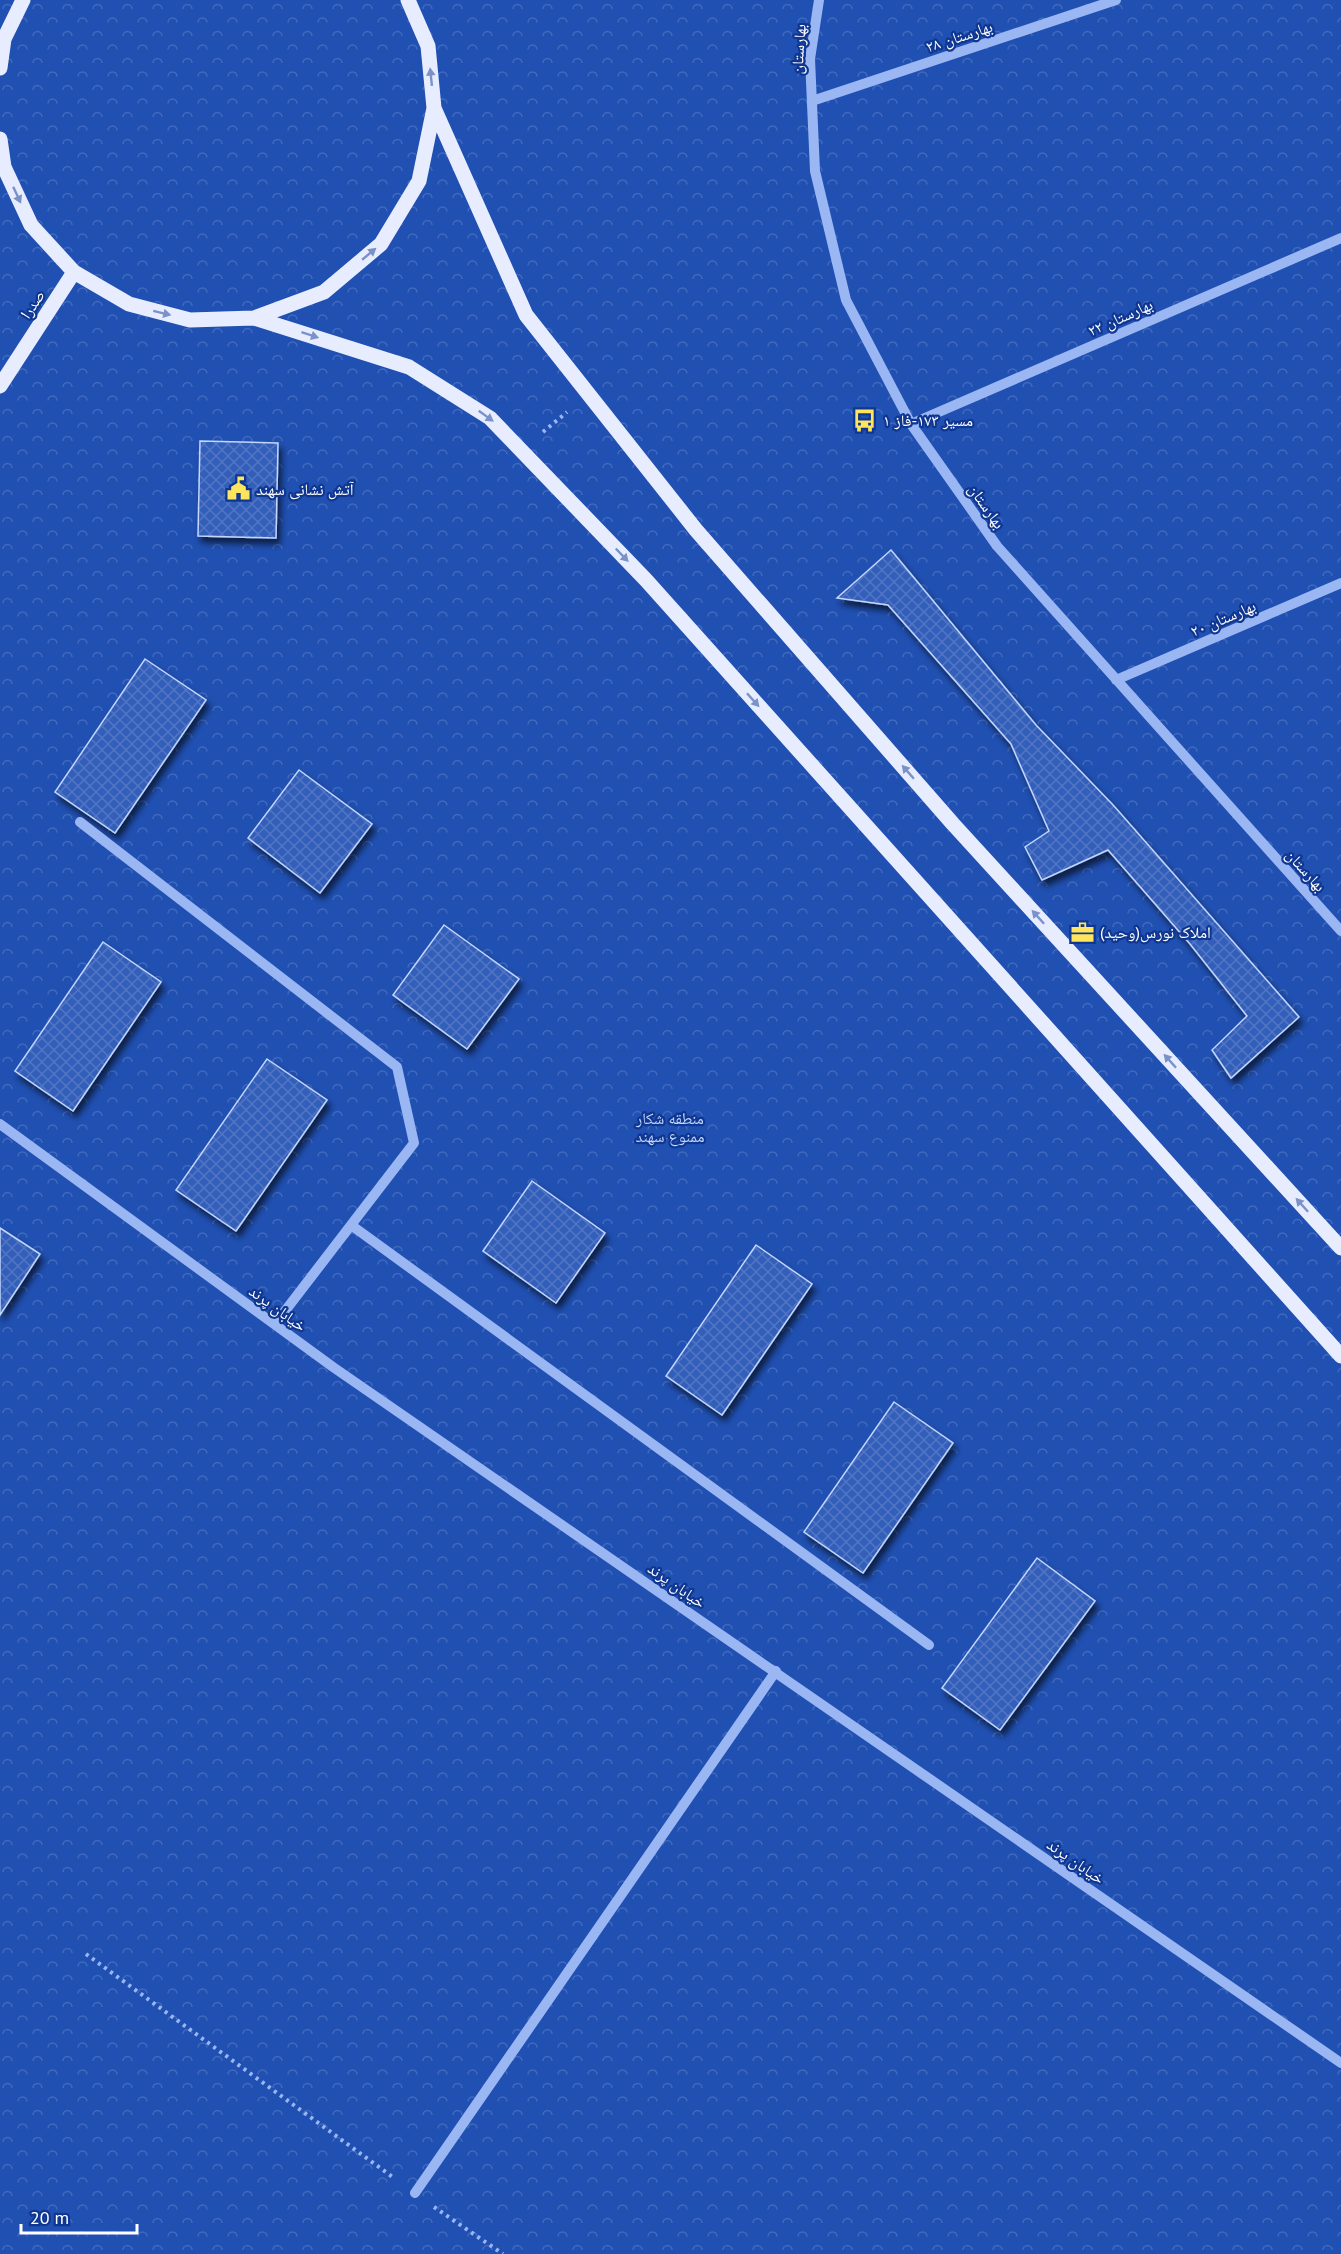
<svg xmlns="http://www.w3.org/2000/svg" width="1341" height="2254" font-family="'PT Sans','Noto Naskh Arabic',sans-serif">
<defs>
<pattern id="forest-crowns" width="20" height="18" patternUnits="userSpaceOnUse" patternTransform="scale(1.5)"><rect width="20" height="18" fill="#2050b2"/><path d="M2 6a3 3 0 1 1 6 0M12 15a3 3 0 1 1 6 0" fill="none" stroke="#416abe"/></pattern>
<pattern id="building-cross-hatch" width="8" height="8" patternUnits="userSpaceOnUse" patternTransform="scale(1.5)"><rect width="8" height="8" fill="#335eba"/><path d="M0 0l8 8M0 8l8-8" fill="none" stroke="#5276c4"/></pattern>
<filter id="shadow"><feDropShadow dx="3.5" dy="6" stdDeviation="3" flood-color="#0009"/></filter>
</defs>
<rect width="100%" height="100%" fill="#0f3792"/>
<!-- forest -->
<path fill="url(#forest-crowns)" d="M0 0H1341V2254H0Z"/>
<!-- building -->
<path fill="url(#building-cross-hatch)" stroke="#c2d6fe" stroke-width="1.5" filter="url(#shadow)" d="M200 441 278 443 276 538 198 536Z
M891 550 1036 725 1114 806 1299 1017 1231 1078 1212 1050 1247 1016 1190 944 1108 850 1042 880 1025 847 1049 831 1011 744 888 605 837 598Z
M145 659 206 700 115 833 55 792Z
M299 770 372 824 320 893 248 838Z
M444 925 519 979 467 1049 393 995Z
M103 942 161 982 73 1111 15 1071Z
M267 1059 327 1100 236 1231 176 1190Z
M532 1181 605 1233 556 1303 483 1251Z
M0 1228 40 1254 0 1315Z
M756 1245 812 1284 722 1415 666 1376Z
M894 1402 953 1443 863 1573 804 1532Z
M1037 1558 1095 1601 1000 1730 942 1688Z"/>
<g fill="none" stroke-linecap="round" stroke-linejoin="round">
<!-- path -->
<path stroke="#9ab7f4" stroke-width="4" stroke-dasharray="3 4.5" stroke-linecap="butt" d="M543 432 567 412
M86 1954 394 2178
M434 2207 503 2254"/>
<!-- minor -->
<path stroke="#9ab7f4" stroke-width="10" d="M819 0 810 59 815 171 846 300 911 424 997 546 1341 931
M812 101 1116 0
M911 424 1341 238
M1116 680 1341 583
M80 822 397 1067 414 1143 275 1324
M0 1124 333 1367 1341 2063
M351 1225 929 1645
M415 2193 776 1671"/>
<!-- major -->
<path stroke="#e7edff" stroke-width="15" d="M0 68 4 39 23 0
M434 108 526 315 696 530 953 824 1341 1248
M0 139 4 167 31 225 74 272 129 304 190 320 254 318 324 292 381 244 419 181 434 108 428 46 408 0
M254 318 409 367 490 418 646 580 1341 1356
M0 386 74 272"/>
</g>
<!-- one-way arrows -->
<defs><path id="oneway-solid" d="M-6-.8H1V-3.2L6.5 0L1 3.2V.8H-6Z" transform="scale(1.5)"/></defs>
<g fill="#7b92c8">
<use href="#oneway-solid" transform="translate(431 77) rotate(-96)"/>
<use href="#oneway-solid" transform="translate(17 195) rotate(65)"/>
<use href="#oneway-solid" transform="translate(369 254) rotate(-40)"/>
<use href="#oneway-solid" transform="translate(162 313) rotate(14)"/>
<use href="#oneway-solid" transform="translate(310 335) rotate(18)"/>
<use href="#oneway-solid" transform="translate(486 416) rotate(36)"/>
<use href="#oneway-solid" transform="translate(622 555) rotate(46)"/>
<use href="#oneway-solid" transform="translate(753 700) rotate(48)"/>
<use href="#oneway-solid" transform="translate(908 772) rotate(-131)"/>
<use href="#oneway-solid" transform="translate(1038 917) rotate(-132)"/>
<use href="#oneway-solid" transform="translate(1170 1061) rotate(-132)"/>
<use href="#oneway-solid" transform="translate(1302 1205) rotate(-132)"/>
</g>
<!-- icons -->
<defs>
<symbol id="bus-bare" viewBox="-9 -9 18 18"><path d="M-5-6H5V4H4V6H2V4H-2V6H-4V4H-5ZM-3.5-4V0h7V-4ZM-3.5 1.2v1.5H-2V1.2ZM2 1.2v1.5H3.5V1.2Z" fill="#ffe55d" stroke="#0f3792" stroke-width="2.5" paint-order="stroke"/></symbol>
<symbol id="civic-bare" viewBox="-9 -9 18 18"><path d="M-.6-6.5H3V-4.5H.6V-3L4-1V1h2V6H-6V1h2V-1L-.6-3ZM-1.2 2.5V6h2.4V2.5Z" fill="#ffe55d" stroke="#0f3792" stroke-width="2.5" paint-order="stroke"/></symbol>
<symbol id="office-bare" viewBox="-9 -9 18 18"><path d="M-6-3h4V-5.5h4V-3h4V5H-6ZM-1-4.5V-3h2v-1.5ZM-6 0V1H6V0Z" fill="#ffe55d" stroke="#0f3792" stroke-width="2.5" paint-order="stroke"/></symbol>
</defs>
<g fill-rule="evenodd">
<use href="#bus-bare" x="848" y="404" width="33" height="33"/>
<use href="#civic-bare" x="222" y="472" width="33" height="33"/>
<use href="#office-bare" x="1066" y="916" width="33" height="33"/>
</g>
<g text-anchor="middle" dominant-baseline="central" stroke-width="4.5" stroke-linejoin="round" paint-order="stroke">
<!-- street labels -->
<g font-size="16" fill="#fff" stroke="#0f3792">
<text transform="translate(959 36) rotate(-18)">بهارستان ۲۸</text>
<text transform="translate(798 49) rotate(-86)">بهارستان</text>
<text transform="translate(32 304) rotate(-57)">صدرا</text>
<text transform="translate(1120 317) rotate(-24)">بهارستان ۲۲</text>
<text transform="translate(987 506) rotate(55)">بهارستان</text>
<text transform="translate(1223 618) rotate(-23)">بهارستان ۲۰</text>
<text transform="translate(1306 870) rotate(48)">بهارستان</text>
<text transform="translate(278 1308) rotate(36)">خیابان پرند</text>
<text transform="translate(677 1585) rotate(35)">خیابان پرند</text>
<text transform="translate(1076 1861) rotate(35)">خیابان پرند</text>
</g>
<!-- poi labels -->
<g font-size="16" fill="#fff" stroke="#0f3792" text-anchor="start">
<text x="883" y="420">مسیر ۱۷۳-فاز ۱</text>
<text x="256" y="489">آتش نشانی سهند</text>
<text x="1100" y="932">املاک نورس(وحید)</text>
</g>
<!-- park labels -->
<g font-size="16" fill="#c2d6fe" stroke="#0f3792">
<text x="670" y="1118">منطقه شکار<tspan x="670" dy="18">ممنوع سهند</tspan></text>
</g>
</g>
<!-- scale -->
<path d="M21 2224v9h116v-9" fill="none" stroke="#ffffff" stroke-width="3"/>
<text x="30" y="2224" font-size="18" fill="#ffffff" stroke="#0f3792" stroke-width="4.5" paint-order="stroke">20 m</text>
</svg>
